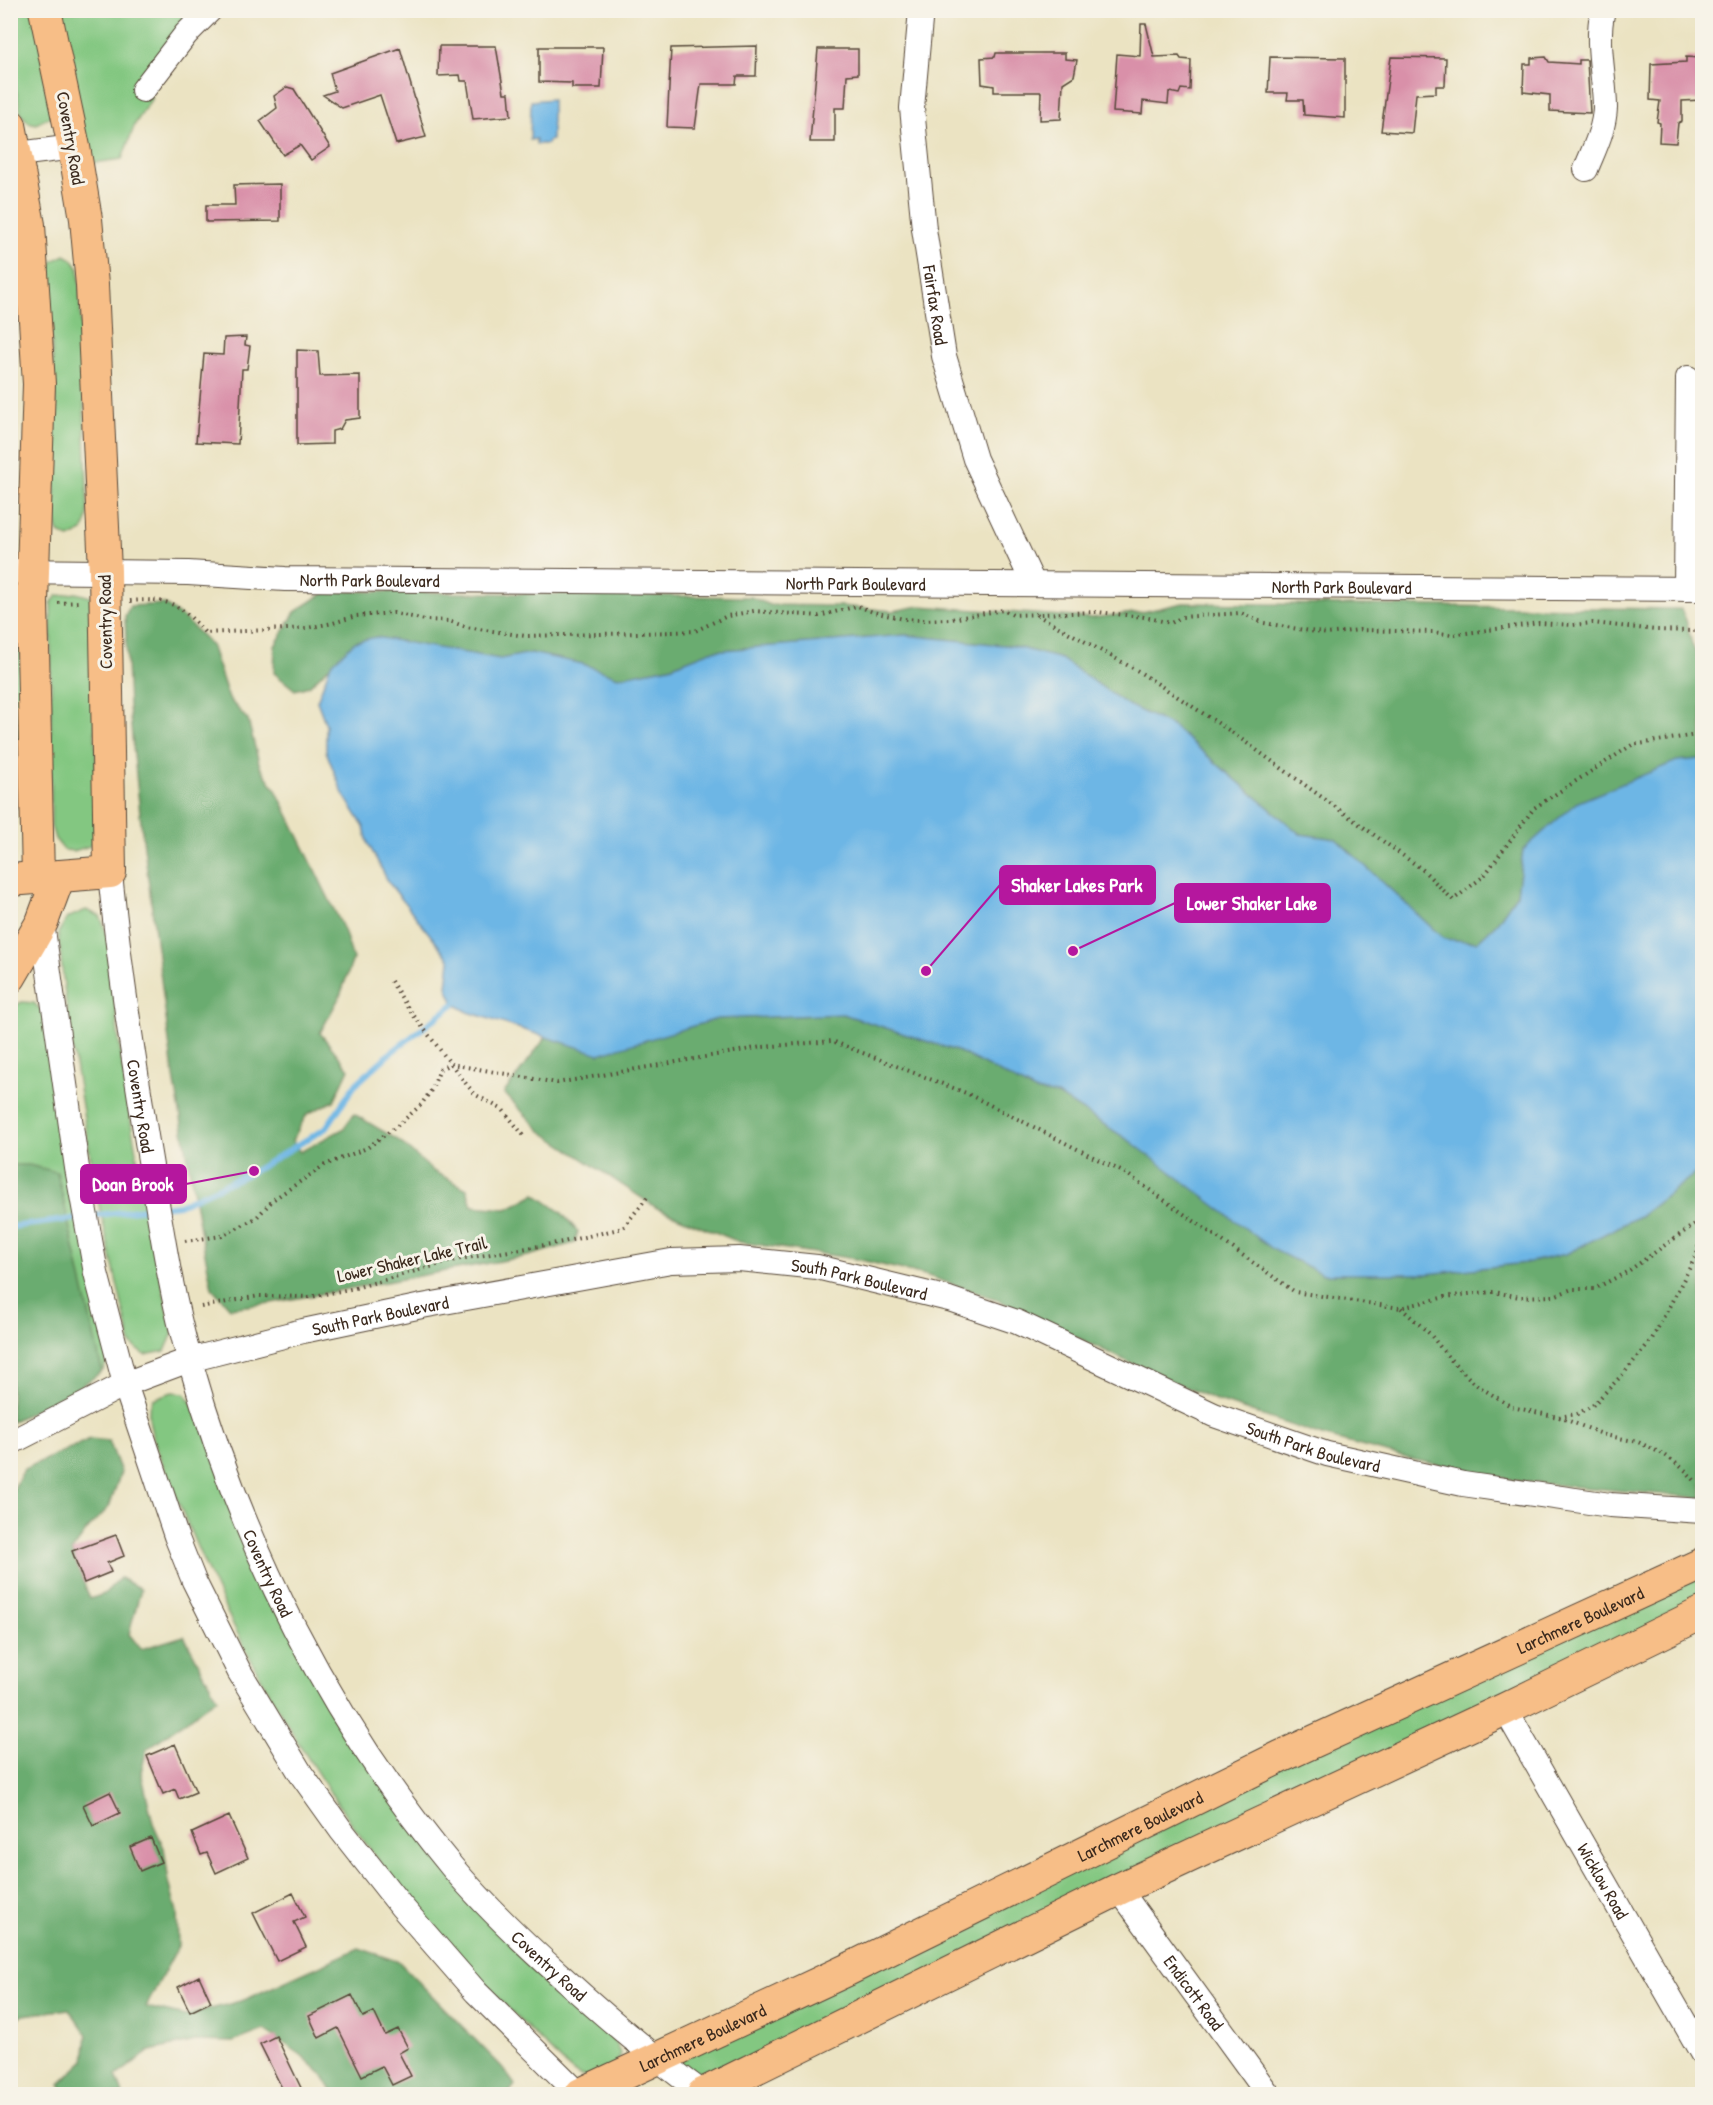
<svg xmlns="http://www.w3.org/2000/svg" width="1713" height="2105" font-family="'Patrick Hand',sans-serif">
<rect width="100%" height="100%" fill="#f7f3e8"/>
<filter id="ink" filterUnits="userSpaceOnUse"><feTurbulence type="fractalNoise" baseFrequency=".0167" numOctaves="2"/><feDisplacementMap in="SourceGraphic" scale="12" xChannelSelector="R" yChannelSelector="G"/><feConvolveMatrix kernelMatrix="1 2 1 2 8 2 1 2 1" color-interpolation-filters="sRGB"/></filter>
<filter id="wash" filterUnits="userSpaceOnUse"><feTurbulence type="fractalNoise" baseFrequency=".008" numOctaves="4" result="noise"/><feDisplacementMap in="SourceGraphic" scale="24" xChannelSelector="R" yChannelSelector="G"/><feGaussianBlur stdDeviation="1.35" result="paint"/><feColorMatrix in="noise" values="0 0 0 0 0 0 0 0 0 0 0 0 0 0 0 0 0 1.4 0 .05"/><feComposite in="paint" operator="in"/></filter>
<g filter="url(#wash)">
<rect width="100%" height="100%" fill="#ebe3c2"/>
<!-- green -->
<path fill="#83c781" stroke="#5f7850" stroke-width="1.5" d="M10 11H37L56 105 50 117 36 124 28 122 21 114 11 66Z
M57 11H200L136 89 152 98 135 124 122 159 87 164Z
M65 255 72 259 79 269 88 517 83 531 69 538 59 533 55 519V401L48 272 53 261Z
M76 593 91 597 98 830 90 846 74 851 64 850 55 839 51 826V603L57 596Z
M11 594 20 597 21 763 16 793 11 811Z
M86 910 100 916C117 954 113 1001 119 1042 132 1140 151 1237 173 1333L165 1351 145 1355 131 1344 97 1196 69 1028 58 933 67 918Z
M22 1002 34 1003 45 1014 108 1355 104 1369 91 1379 11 1422 10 1008Z
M172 1392 185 1393 193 1405 344 1737 614 2041 621 2055 614 2067 596 2078C590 2077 583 2077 578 2075 568 2071 527 2026 516 2016 365 1870 251 1688 175 1493 166 1470 148 1436 149 1411 149 1407 152 1403 153 1399Z
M1702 1564V1613L704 2094 656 2060Z"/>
<!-- forest -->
<path fill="#6aac6f" stroke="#526b46" stroke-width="1.5" d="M327 591 751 597 770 605 841 606 893 611 920 606 1091 618 1142 612 1183 603 1681 609 1686 620 1692 644 1702 668V759L1677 761 1523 850 1517 894 1497 923 1477 942 1444 939 1336 839 1300 834 1172 726 1128 705 1061 659 1013 646 905 635 711 651 670 667 618 677 583 664 531 653 500 659 376 637 355 642 309 686 295 690 274 673 275 646 295 612Z
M164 604 185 619 211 645 229 699 248 720 260 767 276 790 344 930 353 959 340 996 320 1033 349 1069 334 1101 307 1114 292 1141 300 1152 343 1129 354 1114 398 1140 433 1171 467 1189 472 1206 507 1209 535 1194 562 1213 578 1232 575 1243 528 1256 271 1303 230 1308 212 1288 199 1224 172 1065 141 823 129 707 125 616 130 606Z
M843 1014 960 1052 1035 1091 1058 1095 1130 1141 1323 1274H1427L1525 1263 1566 1254 1643 1214 1702 1168V1498L1524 1482 1410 1459 1322 1436 1216 1400 1156 1375 996 1299 925 1275 856 1259 739 1242 657 1208 541 1131 504 1093 546 1037 600 1053 717 1019Z
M11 1165H29L57 1172 102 1371C75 1393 41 1406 11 1422Z
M90 1439 109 1441 121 1472 109 1507 87 1530 72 1551 90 1599 104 1594 120 1578 141 1589 129 1634 141 1649 184 1636 217 1698 147 1749 141 1772 153 1823 164 1848 169 1882 177 1912 178 1946 146 2007 185 2016 244 2000 359 1948 399 1962 502 2067 515 2085 508 2094H334L322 2074 300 2054 264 2030 233 2042 195 2041 150 2051 116 2076 123 2094H66L60 2084 84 2061 87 2034 69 2009 24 2015 11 2021 10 1612 14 1610 10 1600 11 1494 24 1469Z"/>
<!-- water -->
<path fill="#6db6e5" stroke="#547082" stroke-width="1.5" d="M552 99V140L548 141 547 144H536V139L530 140 531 101Z
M905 635 1013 646 1061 659 1128 705 1172 726 1300 834 1336 839 1444 939 1477 942 1497 923 1517 894 1523 850 1576 803 1677 761 1702 759V1168L1643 1214 1566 1254 1525 1263 1427 1274H1323L1274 1250 1130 1141 1058 1095 1035 1091 960 1052 843 1014 717 1019 599 1054 468 1012 454 1004 447 987 450 960 389 883 368 843 364 827 343 794 326 751V725L317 701 331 664 355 642 376 637 500 659 531 653 583 664 618 677 670 667 711 651Z"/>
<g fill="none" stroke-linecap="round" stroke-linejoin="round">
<!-- stream -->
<path stroke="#6db6e5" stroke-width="6" d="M162 1207 179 1205 254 1171 326 1128 355 1085 388 1055 454 1004
M91 1216 152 1208
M10 1227 81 1218"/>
</g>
<g id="blocks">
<!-- building -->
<path fill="#d990a9" d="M1141 24H1146L1154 57 1179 56 1181 59 1191 60 1190 90 1181 89 1179 94 1169 92 1168 104 1143 101 1142 114 1113 112 1117 54 1140 56Z
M439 46H496L504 93H509L511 116 473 119 467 81H461L460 75 438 76Z
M757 46 756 76H737L736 84H701L695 128 667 127 671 48Z
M539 47H603L601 88H572V83L539 82Z
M400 48 426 137 396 144 380 95 342 108 323 95 335 91 330 73Z
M818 49H858V74L847 75 845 108H835V142H810Z
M996 53H1065V59L1077 60 1074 76 1063 83 1061 119 1040 120 1041 92H994V86L982 84 981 58 995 57Z
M1270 57 1345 58V118L1304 115 1303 100H1287L1288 93H1268Z
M1391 57 1446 58 1445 86H1436V93L1416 94 1412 133 1381 131Z
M1546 57 1549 62 1579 64V60H1587L1590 113 1550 111V95L1523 92 1524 64H1531V58Z
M1686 57 1702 58V100L1682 101V121L1678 123 1676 143 1659 142 1660 123 1657 122 1660 101 1650 100 1651 64 1686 62Z
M287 87 294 89 330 147 311 160 300 145 283 155 260 121 277 108 274 96Z
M280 184V221L206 222V205H235L234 185Z
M246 337 245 345 250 346 247 369H242L238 444 196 442 204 354 223 355 224 338Z
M297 350 318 351 320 376 360 375V418L345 420 340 429 332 431V444L297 445Z
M116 1535 124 1556 107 1563 111 1572 84 1583 72 1551Z
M175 1744 196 1792 179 1799 175 1789 163 1794 147 1756Z
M110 1792 120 1813 93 1826 83 1805Z
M229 1816 248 1858 216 1873 207 1853 201 1855 192 1833Z
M151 1838 161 1862 140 1871 130 1847Z
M293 1893 305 1917 294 1922 306 1947 277 1961 253 1913Z
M199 1976 211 2002 190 2012 178 1987Z
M352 1995 363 2017 374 2012 385 2035 398 2029 408 2048 399 2053 411 2076 392 2085 382 2066 362 2076 338 2028 319 2038 309 2016Z
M276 2036 304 2094H285L260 2044Z"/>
</g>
</g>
<g filter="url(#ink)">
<use href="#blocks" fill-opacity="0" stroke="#554637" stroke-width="1.5"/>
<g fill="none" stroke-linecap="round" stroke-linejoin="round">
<defs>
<g id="minor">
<path id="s1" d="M921 10 912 108 924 229 944 356 975 459 1033 583"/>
<path d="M143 90 186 34 210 10"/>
<path d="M10 155 74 147"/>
<path d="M1586 169C1594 149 1604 130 1605 108 1605 77 1595 41 1603 10"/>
<path id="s2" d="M10 571 188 573 285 579 1702 589"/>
<path d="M1686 589 1688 378"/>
<path id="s3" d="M110 872C119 969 134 1064 150 1160 161 1227 171 1296 190 1361 242 1546 330 1720 452 1867 486 1907 524 1943 562 1977 609 2020 653 2057 704 2094"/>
<path d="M41 916 77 1168 96 1273 125 1384 176 1536 194 1581 239 1671 301 1774 341 1830 401 1906 476 1992 579 2094"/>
<path id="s4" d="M10 1443 125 1384 189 1360 303 1331 422 1306 671 1261 739 1259 817 1267 949 1299 1017 1322 1214 1415 1327 1454 1463 1484 1610 1505 1702 1511"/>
<path id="s5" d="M1505 1709 1702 2053"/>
<path id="s6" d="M1119 1889 1268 2094"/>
</g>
<g id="major">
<path d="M10 125 29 225 39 384 32 603 38 878"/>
<path d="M10 880 110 872 105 571 92 285 86 219 74 147 45 10"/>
<path d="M10 977 42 922 59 876"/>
<path id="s7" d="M581 2094 847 1970 1280 1757 1702 1564"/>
<path d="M703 2094 1119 1889 1505 1709 1702 1613"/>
</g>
</defs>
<!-- minor casing -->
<use href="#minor" stroke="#554637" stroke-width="26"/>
<!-- major casing -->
<use href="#major" stroke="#554637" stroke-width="34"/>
<!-- path -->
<path stroke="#554637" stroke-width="4" stroke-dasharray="1.5 4.5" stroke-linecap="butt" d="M130 601C169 598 180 603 205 633L307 628 333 623 356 616 394 613 425 620 449 621 466 627 525 636 675 632 695 631 727 616 754 611 819 616 858 606 873 612 904 619 923 620 951 619 1003 610 1013 615 1097 612 1144 617 1171 623 1182 617 1241 613 1264 623 1327 634 1359 630 1433 632 1452 635 1539 623 1573 625 1593 623 1656 630 1693 631 1702 630
M58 603 80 602
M1037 615 1138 671 1230 731 1423 870 1453 900 1484 876 1534 808 1632 745 1702 734
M391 981 408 1008 467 1085 476 1095 503 1110 525 1137
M185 1241 222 1236 256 1218 274 1199 325 1165 367 1148 397 1126 421 1105 432 1089 440 1069 450 1064 557 1083 762 1047 832 1041 966 1093 1127 1174 1295 1292 1400 1308 1445 1297 1477 1293 1494 1292 1520 1297 1554 1296 1572 1289H1594L1627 1272 1702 1219
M201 1307 259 1296 310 1297 355 1288 455 1260 563 1242 623 1228 648 1196
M1401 1308 1430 1334 1448 1357 1475 1384 1512 1407 1558 1417 1577 1414 1592 1406 1624 1373 1652 1339 1697 1254 1702 1221
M1559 1417 1605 1435 1638 1442 1665 1455 1685 1470 1697 1483"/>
<!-- minor -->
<use href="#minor" stroke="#fff" stroke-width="24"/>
<!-- major -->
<use href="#major" stroke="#f7be87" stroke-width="32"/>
</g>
</g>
<g text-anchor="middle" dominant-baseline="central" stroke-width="6" stroke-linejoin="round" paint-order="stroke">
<!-- street labels -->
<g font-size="18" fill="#3b2a1e" stroke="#f7f3e8">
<text transform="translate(71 138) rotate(80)">Coventry Road</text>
<text stroke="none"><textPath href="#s1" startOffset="297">Fairfax Road</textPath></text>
<text stroke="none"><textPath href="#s2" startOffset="360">North Park Boulevard</textPath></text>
<text stroke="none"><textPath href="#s2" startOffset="846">North Park Boulevard</textPath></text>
<text stroke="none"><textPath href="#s2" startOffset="1332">North Park Boulevard</textPath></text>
<text transform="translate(105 622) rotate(-91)">Coventry Road</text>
<text stroke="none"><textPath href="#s3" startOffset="236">Coventry Road</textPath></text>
<text transform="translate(412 1259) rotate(-13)">Lower Shaker Lake Trail</text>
<text stroke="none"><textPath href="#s4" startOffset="880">South Park Boulevard</textPath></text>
<text stroke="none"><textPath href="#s4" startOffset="394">South Park Boulevard</textPath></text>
<text stroke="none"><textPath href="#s4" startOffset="1366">South Park Boulevard</textPath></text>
<text stroke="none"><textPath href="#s3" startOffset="722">Coventry Road</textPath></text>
<text stroke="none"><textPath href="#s7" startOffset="1106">Larchmere Boulevard</textPath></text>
<text stroke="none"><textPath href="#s7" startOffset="620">Larchmere Boulevard</textPath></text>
<text stroke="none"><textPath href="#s5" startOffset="198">Wicklow Road</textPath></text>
<text stroke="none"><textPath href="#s3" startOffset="1208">Coventry Road</textPath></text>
<text stroke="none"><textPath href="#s6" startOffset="128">Endicott Road</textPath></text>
<text stroke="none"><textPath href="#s7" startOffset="134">Larchmere Boulevard</textPath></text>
</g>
</g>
<!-- callouts -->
<path fill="none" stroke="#b5179e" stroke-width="2" d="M926 971L1000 885M1073 951L1175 903M254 1171L186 1184"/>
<g fill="#b5179e" stroke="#f7f3e8" stroke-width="2">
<circle cx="926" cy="971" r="6"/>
<circle cx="1073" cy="951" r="6"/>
<circle cx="254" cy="1171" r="6"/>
</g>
<g fill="#b5179e" stroke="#b5179e" stroke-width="2">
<rect x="1000" y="866" width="155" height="38" rx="6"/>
<rect x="1175" y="884" width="155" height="38" rx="6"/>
<rect x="81" y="1165" width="105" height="38" rx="6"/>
</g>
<g font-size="20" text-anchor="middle" font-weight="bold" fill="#fff">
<text x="1077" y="892">Shaker Lakes Park</text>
<text x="1252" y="910">Lower Shaker Lake</text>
<text x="133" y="1191">Doan Brook</text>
</g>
<!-- margin -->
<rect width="1713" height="2105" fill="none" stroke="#f7f3e8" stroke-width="36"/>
</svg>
